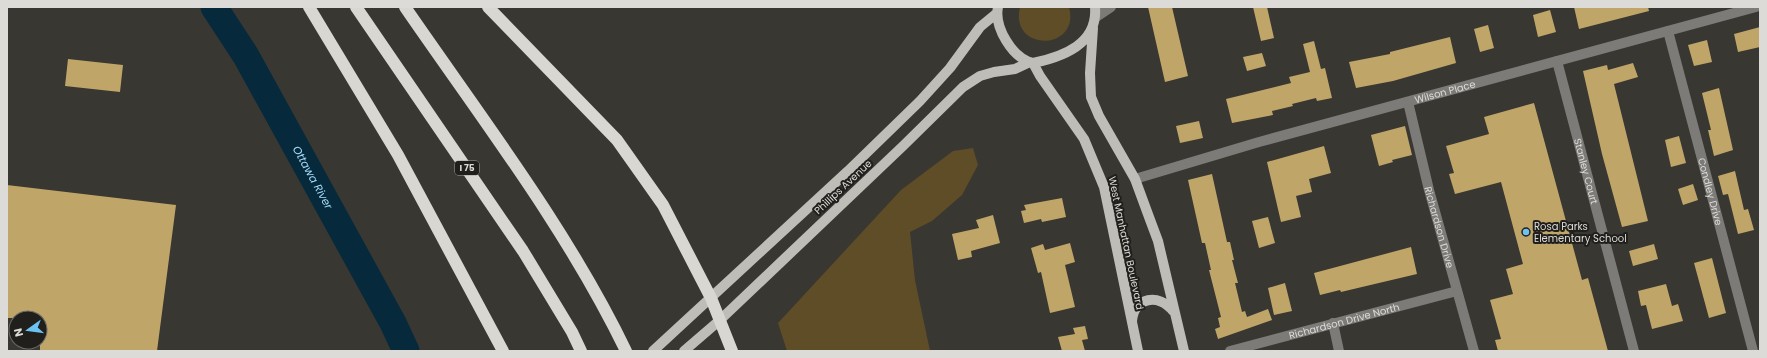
<svg xmlns="http://www.w3.org/2000/svg" width="1767" height="358" font-family="Poppins,sans-serif">
<rect width="100%" height="100%" fill="#393732"/>
<!-- green -->
<path fill="#5e4d26" d="M1020 7H1069C1081 51 1009 53 1020 7Z
M973 148 978 165 962 195 932 221 910 232 915 280 930 351H787L778 323 901 190 953 151Z"/>
<g fill="none" stroke-linecap="round" stroke-linejoin="round">
<!-- river -->
<path stroke="#062a3c" stroke-width="27" id="s1" d="M214 7 246 56 393 323 406 351"/>
</g>
<!-- building -->
<path fill="#bfa668" d="M1148 7H1172L1188 76 1165 82Z
M1253 7H1267L1274 38 1261 41Z
M1574 7H1648L1649 11 1579 29Z
M1550 10 1556 32 1538 37 1533 15Z
M1488 25 1494 48 1480 52 1474 29Z
M1760 27V47L1738 52 1734 34Z
M1450 37 1456 63 1393 81 1356 88 1349 62 1390 54V52Z
M1707 40 1712 62 1694 66 1688 45Z
M1314 41 1321 69 1325 68 1332 98 1317 101 1316 98 1292 104 1293 106 1272 111 1273 115 1232 123 1226 99 1291 83 1289 77 1310 72 1303 44Z
M1262 53 1266 66 1247 71 1243 57Z
M68 59 123 65 120 92 65 86Z
M1633 63 1638 77 1614 84 1648 221 1622 227 1602 154 1583 71 1607 65 1608 70Z
M1719 88 1733 150 1714 156 1708 130H1711L1702 93Z
M1534 103 1582 280 1588 278 1608 351H1498L1495 340 1501 339 1490 300 1513 294 1506 269 1523 264 1501 182 1455 194 1449 174 1454 173 1446 146 1489 134 1484 117Z
M1199 121 1203 138 1180 143 1176 126Z
M1405 126 1412 155 1392 160 1393 162 1379 166 1371 135Z
M1679 136 1686 163 1671 167 1665 140Z
M1324 146 1331 173 1309 179 1312 192 1296 196 1301 217 1281 222 1267 162Z
M1735 171 1744 210 1748 209 1754 230 1738 234 1728 194 1723 195 1718 176Z
M1212 174 1227 242H1230L1234 260H1232L1238 283H1235L1242 312 1245 311 1247 317 1268 309 1272 320 1218 339 1215 329 1220 327 1218 318 1221 317 1209 270H1211L1205 243H1202L1188 180Z
M1693 184 1698 200 1683 205 1678 189Z
M7 185 176 205 157 351H40V318H7Z
M1062 198 1066 217 1042 222 1041 219 1024 223 1021 211 1026 210 1024 205Z
M993 215 1000 243 971 251 972 257 958 260 952 234 979 228 976 220Z
M1268 217 1275 243 1259 248 1252 221Z
M1070 243 1075 262 1065 265 1075 307 1050 313 1041 272 1038 273 1031 248 1043 244 1045 250Z
M1654 244 1658 259 1633 266 1629 251Z
M1411 247 1417 274 1362 287 1341 292 1340 290 1320 295 1314 273Z
M1712 258 1726 313 1709 318 1694 263Z
M1285 283 1292 311 1274 315 1268 288Z
M1666 284 1672 306 1678 304 1683 321 1652 329 1646 305 1641 306 1638 291Z
M1085 326 1088 339 1082 340 1085 351H1062L1058 337 1075 334 1073 328Z"/>
<g fill="none" stroke-linecap="round" stroke-linejoin="round">
<!-- minor -->
<g stroke="#7c7b78" stroke-width="10">
<path d="M1096 17 1111 7"/>
<path id="s2" d="M1668 31 1753 351"/>
<path id="s3" d="M1557 61 1634 351"/>
<path id="s4" d="M1408 102 1429 190 1474 351"/>
<path id="s5" d="M1135 179 1259 142 1756 7"/>
<path d="M1333 323 1339 351"/>
<path id="s6" d="M1230 351 1457 291"/>
</g>
<!-- major -->
<path stroke="#bfbdb8" stroke-width="10" d="M998 7C994 27 1012 58 1033 63 1063 57 1098 44 1095 7
M1093 28 1090 73 1091 97 1099 116 1135 179 1149 217 1158 241 1184 351
M1033 63 1040 76 1084 139 1104 187 1138 351
M1132 321C1134 297 1159 293 1173 311
M653 351 848 171 920 101 950 68 980 27 997 13
M684 351 720 320 903 146 963 87 980 76 994 72 1015 69 1030 62"/>
<!-- highway -->
<path stroke="#d9d7d1" stroke-width="12" d="M309 7 398 155 503 351
M356 7 523 251 572 332 581 351
M405 7C482 119 567 229 626 351
M488 7 617 140 663 205 711 298 732 351"/>
</g>
<!-- markers -->
<circle fill="#6cc3f2" stroke="#201f1c" stroke-width="1.5" cx="1526" cy="232" r="4"/>
<g text-anchor="middle" dominant-baseline="central" stroke-width="4" stroke-linejoin="round" paint-order="stroke">
<!-- shield labels -->
<rect fill="#201f1c" stroke="#a4a3a0" stroke-width="1" x="455" y="161" width="24" height="14" rx="3"/>
<g font-size="9" font-weight="bold" fill="#dddbd8">
<text x="467" y="168">I 75</text>
</g>
<!-- street labels -->
<g font-size="10" fill="#dddbd8" stroke="#201f1c">
<text stroke="none"><textPath href="#s5" startOffset="322">Wilson Place</textPath></text>
<text stroke="none"><textPath href="#s3" startOffset="114">Stanley Court</textPath></text>
<text transform="translate(843 187) rotate(-43)">Phillips Avenue</text>
<text stroke="none"><textPath href="#s2" startOffset="166">Condley Drive</textPath></text>
<text stroke="none"><textPath href="#s4" startOffset="129">Richardson Drive</textPath></text>
<text transform="translate(1126 243) rotate(78)">West Manhattan Boulevard</text>
<text stroke="none"><textPath href="#s6" startOffset="118">Richardson Drive North</textPath></text>
</g>
<!-- poi labels -->
<g font-size="10" fill="#dddbd8" stroke="#201f1c" text-anchor="start">
<text x="1534" y="226">Rosa Parks<tspan x="1534" dy="12">Elementary School</tspan></text>
</g>
<!-- water labels -->
<g font-size="11" font-style="italic" fill="#a9ddfc" stroke="#201f1c">
<text stroke="none"><textPath href="#s1" startOffset="197">Ottawa River</textPath></text>
</g>
</g>
<!-- border -->
<rect width="1767" height="358" fill="none" stroke="#dddbd8" stroke-width="16"/>
<!-- north arrow -->
<g transform="translate(28 330) rotate(256)"><circle r="19" fill="#201f1c" stroke="#6c6a67"/>
<path d="M0-3L7 15L0 10L-7 15Z" fill="#6cc3f2"/>
<text y="-6" font-size="11" font-weight="bold" text-anchor="middle" fill="#dddbd8">N</text>
</g>
</svg>
